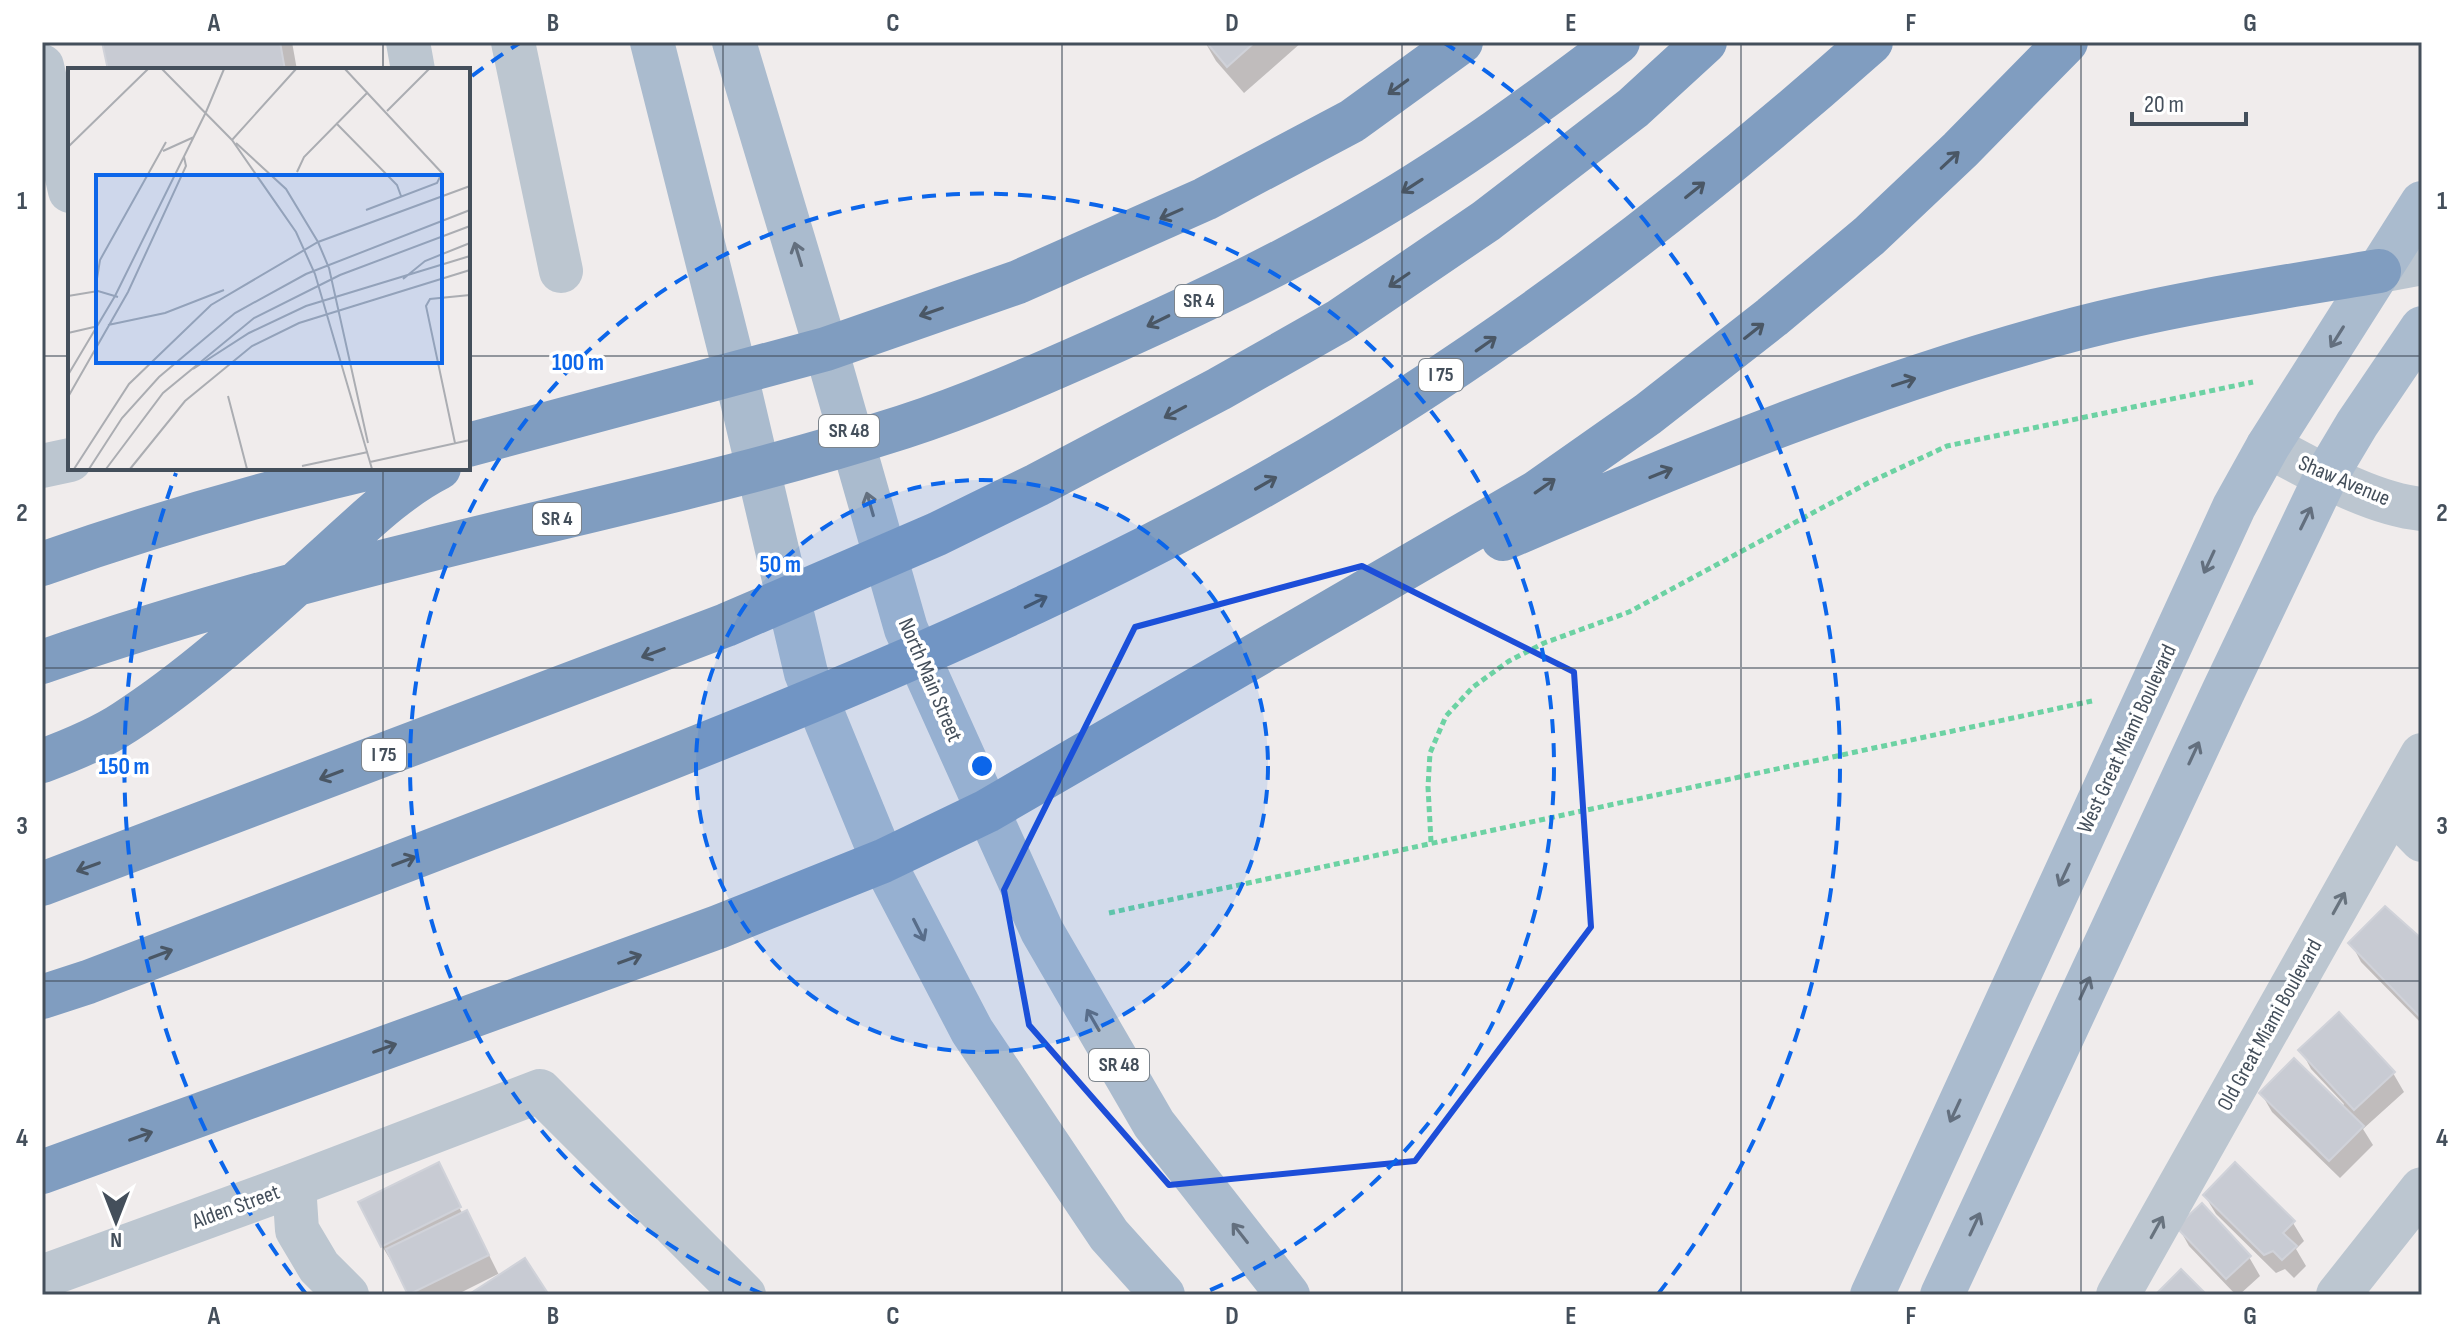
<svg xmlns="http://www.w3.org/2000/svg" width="2464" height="1337" font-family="'Sofia Sans Condensed',sans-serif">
<rect width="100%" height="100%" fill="#f0ecec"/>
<!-- shadow -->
<path fill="#0003" d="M104 42H292L297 70H110Z
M1205 42H1302L1244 93 1216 61Z
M2422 942V1024L2361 962 2351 943Z
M2301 1050 2393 1073 2404 1092 2363 1129 2373 1145 2340 1178 2272 1112 2261 1093 2342 1107 2344 1104 2311 1069Z
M446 1181 464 1217 477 1231 500 1277 524 1261 546 1295H471L499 1277 498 1274 456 1295H411L395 1263 393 1264 382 1246Z
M2205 1196 2293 1223 2304 1241 2296 1249 2306 1266 2294 1278 2285 1269 2276 1273 2216 1214Z
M2179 1228 2249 1257 2260 1276 2239 1295H2236L2189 1246Z"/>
<!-- building -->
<path fill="#c8cbd3" stroke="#d0d2d9" stroke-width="2" d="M102 42H280L285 70H108Z
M1206 42H1255L1227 67Z
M2385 906 2422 939V1013L2419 1016 2348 943Z
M2339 1012 2395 1072 2354 1110 2298 1050Z
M2294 1058 2364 1126 2329 1161 2259 1093Z
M439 1162 461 1207 381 1247 358 1202Z
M2235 1162 2295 1221 2283 1233 2297 1246 2282 1260 2273 1251 2264 1255 2203 1195Z
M2202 1203 2251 1256 2226 1279 2176 1227Z
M467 1210 489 1255 408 1295 386 1249Z
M525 1258 547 1292 542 1295H468Z
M2181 1269 2207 1295H2155Z"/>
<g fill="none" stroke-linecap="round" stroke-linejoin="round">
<!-- path -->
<path stroke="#6cd2a3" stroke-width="5" stroke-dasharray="6 4" stroke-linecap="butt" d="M1431 842 1428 787 1430 753 1446 716 1473 687 1509 661 1544 643 1629 612 1868 483 1947 446 2253 382
M1109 913 2092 701"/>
<!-- minor -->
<path stroke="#bcc6d0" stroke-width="44" d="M408 42 413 70
M513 42 561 271
M42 66 70 191
M2379 271 2422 263
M2268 446C2314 470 2370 504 2422 509
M42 466 70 460
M2392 809 2422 840
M294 1185 297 1230 319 1267 347 1295
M42 1277 294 1185 540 1091 744 1295
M2118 1295 2422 755
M2338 1295 2422 1189"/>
<!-- major -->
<path stroke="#aabbce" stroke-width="44" d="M652 42 736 375 806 673 883 861 972 1031 1109 1235 1163 1295
M734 42 826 349 906 629 1042 931 1154 1124 1288 1295
M1872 1295 2234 507 2268 446 2422 203
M1942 1295 2223 692 2326 476 2357 424 2422 328"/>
<!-- highway -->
<path stroke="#809dc0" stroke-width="44" d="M468 445 826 349 1018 282 1205 199 1352 121 1461 42
M1503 539C1689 459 1879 381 2076 329 2175 303 2278 288 2379 271
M42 564C150 526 259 494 370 468
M42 662C169 618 299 582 429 550 588 510 747 477 903 427 971 405 1037 376 1102 347 1193 306 1285 263 1371 212 1457 162 1539 102 1618 42
M42 761C69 751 101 738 125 722 193 678 254 622 315 567 354 533 392 492 439 468
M42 884 726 625 937 534 1037 485 1219 389 1339 321 1486 221 1633 108 1705 42
M42 997 88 982C234 926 380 870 527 814 765 722 1001 628 1226 506 1459 380 1673 218 1871 42
M42 1172 718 927 883 861 987 811 1537 492 1648 414 1772 317 1869 236 1960 150 2066 42"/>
</g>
<!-- one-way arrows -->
<defs><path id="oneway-shaft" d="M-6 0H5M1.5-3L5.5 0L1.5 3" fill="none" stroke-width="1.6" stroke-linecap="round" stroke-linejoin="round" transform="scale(2)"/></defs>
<g stroke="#4a5765">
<use href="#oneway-shaft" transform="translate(1398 87) rotate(144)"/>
<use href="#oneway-shaft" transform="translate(1950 160) rotate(-43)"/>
<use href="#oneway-shaft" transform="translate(1412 186) rotate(147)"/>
<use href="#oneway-shaft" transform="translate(1695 190) rotate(-39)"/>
<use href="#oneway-shaft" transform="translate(1171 214) rotate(156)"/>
<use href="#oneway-shaft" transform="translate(1399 280) rotate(146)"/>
<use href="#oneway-shaft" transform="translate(931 312) rotate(161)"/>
<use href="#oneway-shaft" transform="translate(1158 321) rotate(154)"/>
<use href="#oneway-shaft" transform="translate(1754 331) rotate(-38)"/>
<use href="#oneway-shaft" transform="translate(1486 344) rotate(-35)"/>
<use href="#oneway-shaft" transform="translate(1904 382) rotate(-18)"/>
<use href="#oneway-shaft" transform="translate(1175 412) rotate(152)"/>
<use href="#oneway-shaft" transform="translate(1661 473) rotate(-22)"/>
<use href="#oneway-shaft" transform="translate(1266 483) rotate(-30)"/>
<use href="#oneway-shaft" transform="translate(1545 486) rotate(-35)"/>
<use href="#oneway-shaft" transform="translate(1036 602) rotate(-26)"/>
<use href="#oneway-shaft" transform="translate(653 653) rotate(159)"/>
<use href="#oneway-shaft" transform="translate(331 775) rotate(159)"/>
<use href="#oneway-shaft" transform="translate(404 861) rotate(-21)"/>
<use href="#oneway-shaft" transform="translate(88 867) rotate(160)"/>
<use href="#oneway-shaft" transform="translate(161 954) rotate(-21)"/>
<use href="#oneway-shaft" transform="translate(630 959) rotate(-20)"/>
<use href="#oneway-shaft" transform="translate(385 1048) rotate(-20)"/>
<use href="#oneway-shaft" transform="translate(141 1136) rotate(-20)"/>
</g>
<g stroke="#636f7e">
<use href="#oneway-shaft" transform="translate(798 254) rotate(-107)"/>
<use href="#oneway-shaft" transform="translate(2337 337) rotate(122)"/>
<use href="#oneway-shaft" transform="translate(870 504) rotate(-106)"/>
<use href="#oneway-shaft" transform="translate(2306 518) rotate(-64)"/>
<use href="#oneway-shaft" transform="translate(2209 562) rotate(115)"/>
<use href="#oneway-shaft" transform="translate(2194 753) rotate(-65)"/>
<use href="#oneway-shaft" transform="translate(2064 875) rotate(115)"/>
<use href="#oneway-shaft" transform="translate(919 930) rotate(63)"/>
<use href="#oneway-shaft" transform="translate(2085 988) rotate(-65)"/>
<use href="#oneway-shaft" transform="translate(1093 1020) rotate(-120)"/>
<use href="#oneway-shaft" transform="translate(1955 1111) rotate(115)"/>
<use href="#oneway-shaft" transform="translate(1975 1224) rotate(-65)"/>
<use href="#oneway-shaft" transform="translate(1240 1233) rotate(-128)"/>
</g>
<g stroke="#68737e">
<use href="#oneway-shaft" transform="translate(2339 903) rotate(-61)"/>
<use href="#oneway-shaft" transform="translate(2157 1227) rotate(-61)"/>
</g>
<!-- marked area -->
<path fill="none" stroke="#1d4ed8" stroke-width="6" stroke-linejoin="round" d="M1362 566 1574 672 1591 927 1415 1161 1169 1185 1029 1025 1004 890 1135 627Z"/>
<!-- grid -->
<path fill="none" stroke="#444f5b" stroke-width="2" stroke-opacity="0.55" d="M383 42V70M723 42V1295M1062 42V1295M1402 42V1295M1741 42V1295M2081 42V1295M42 356H70M468 356H2422M383 468V1295M42 668H2422M42 981H2422"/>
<!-- distance rings -->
<circle cx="982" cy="766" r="286" fill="#0c66ea" fill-opacity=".12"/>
<g fill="none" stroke="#0c66ea" stroke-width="4" stroke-dasharray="14 10">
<circle cx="982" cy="766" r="286"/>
<path d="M763 1294A572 572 0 1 1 1201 1294"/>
<path d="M306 1294A858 858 0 0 1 176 473M472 76A858 858 0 0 1 521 42M1443 42A858 858 0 0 1 1658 1294"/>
</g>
<g text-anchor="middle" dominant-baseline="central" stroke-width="7" stroke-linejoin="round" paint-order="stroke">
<!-- shield labels -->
<g fill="#fff" stroke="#7c848c" stroke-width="2">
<rect x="1175" y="285" width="48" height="32" rx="6"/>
<rect x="1419" y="359" width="44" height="32" rx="6"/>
<rect x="819" y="415" width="60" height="32" rx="6"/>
<rect x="533" y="503" width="48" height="32" rx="6"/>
<rect x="362" y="739" width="44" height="32" rx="6"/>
<rect x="1089" y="1049" width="60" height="32" rx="6"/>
</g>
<g font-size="20" font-weight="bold" fill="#444f5b">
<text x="1199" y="301">SR 4</text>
<text x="1441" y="375">I 75</text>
<text x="849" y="431">SR 48</text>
<text x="557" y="519">SR 4</text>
<text x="384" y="755">I 75</text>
<text x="1119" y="1065">SR 48</text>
</g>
<!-- street labels -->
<g font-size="22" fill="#444f5b" stroke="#fff">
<text transform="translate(2344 481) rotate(23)">Shaw Avenue</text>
<text transform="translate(930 680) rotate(67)">North Main Street</text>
<text transform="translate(2127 739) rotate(-65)">West Great Miami Boulevard</text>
<text transform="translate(2270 1025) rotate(-61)">Old Great Miami Boulevard</text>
<text transform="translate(236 1207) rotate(-20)">Alden Street</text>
</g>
</g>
<!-- overview -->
<g transform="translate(68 68)">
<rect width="402" height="402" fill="#f0ecec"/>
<path fill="none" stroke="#abadb2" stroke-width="2" d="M94 1 164 72 228 164 247 206 304 401M277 1 374 105 369 115 298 142M319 43 361 1M138 44 156 1M268 55 329 117 333 128M164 72 228 1M168 75 218 121 250 174 261 200 300 375M0 79 80 1M95 83 126 69M229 104 236 89 300 24M335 211 357 193 402 175M27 223 32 192 98 74M0 228 30 223 50 229M40 257 97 245 156 222M0 265 26 259M125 301 181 265 238 238 402 188M0 307 47 228 138 44M160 328 179 401M0 329 60 224 118 98 116 89M387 375 358 238 362 231 402 227M302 394 402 372M234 398 300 384M6 401 61 316 143 237 250 174 402 118M21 401 54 350 91 309 167 245 238 206 402 142M38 401 95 325 186 250 272 207 402 158M62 401 117 333 184 278 231 255 402 202"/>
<path fill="#0c66ea" fill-opacity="0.15" stroke="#0c66ea" stroke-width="4" d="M28 107H374V295H28Z"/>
<rect width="402" height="402" fill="none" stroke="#444f5b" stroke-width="4"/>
</g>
<circle cx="982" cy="766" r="12" fill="#0c66ea" stroke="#fff" stroke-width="4"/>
<g font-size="24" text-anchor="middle" font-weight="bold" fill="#0c66ea" stroke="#fff" stroke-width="7" stroke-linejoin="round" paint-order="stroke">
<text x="578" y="370">100 m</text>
<text x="780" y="572">50 m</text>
<text x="124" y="774">150 m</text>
</g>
<!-- border -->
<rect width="2464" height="1337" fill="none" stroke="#ffffff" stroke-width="88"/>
<!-- north arrow -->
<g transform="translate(116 1221) rotate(180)" stroke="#ffffff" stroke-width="6" paint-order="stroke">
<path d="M0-6L14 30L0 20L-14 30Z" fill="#444f5b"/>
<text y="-12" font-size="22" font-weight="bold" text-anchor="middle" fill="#444f5b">N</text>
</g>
<!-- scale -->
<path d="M2132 112v12h114v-12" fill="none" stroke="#444f5b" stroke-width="4"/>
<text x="2144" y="112" font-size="24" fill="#444f5b" stroke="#ffffff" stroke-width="6" paint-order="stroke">20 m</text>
<rect x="44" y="44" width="2376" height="1249" fill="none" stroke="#444f5b" stroke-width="3"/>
<g font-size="26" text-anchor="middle" font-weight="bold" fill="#444f5b">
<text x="214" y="31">A</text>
<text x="553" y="31">B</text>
<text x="893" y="31">C</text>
<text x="1232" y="31">D</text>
<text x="1571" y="31">E</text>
<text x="1911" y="31">F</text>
<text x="2250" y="31">G</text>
<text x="22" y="209">1</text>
<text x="2442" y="209">1</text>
<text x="22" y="521">2</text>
<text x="2442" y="521">2</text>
<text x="22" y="834">3</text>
<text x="2442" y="834">3</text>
<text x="22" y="1146">4</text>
<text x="2442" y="1146">4</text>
<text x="214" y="1324">A</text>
<text x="553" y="1324">B</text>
<text x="893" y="1324">C</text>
<text x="1232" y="1324">D</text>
<text x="1571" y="1324">E</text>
<text x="1911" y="1324">F</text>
<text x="2250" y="1324">G</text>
</g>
</svg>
